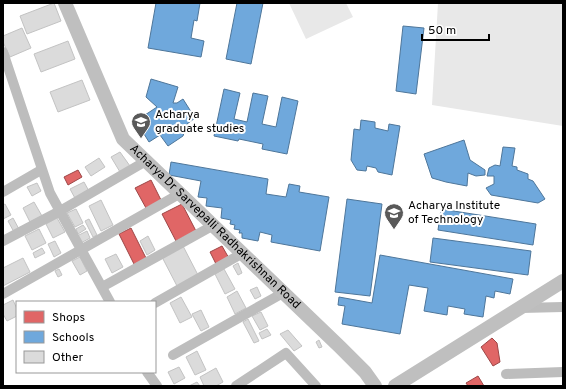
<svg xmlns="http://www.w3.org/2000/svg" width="566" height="389" font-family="Overpass,sans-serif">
<rect width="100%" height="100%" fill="#fff"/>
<!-- green -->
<path fill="#e8e8e8" d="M289 3H346L353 17 306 39Z
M438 3H563V126L432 105Z"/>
<!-- shops -->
<path fill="#e06666" stroke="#9d4747" d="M78 170 82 177 68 185 64 177Z
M151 180 161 200 146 208 135 188Z
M182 204 196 231 176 241 162 214Z
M131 228 147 260 135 266 119 234Z
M222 246 230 260 217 266 210 252Z
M492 338 497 343 500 362 493 366 481 347Z
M478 376 484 386H468L466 383Z"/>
<!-- schools -->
<path fill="#6fa8dc" stroke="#4e769a" d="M156 3H200L197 21 194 20 191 38 204 41 201 57 148 48Z
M237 3H263L251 64 226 59Z
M403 26 424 28 416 94 396 91Z
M151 79 178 87 173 103H177L183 99 195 118 187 124 183 136 168 146 160 135 149 142 136 121 157 107 146 97Z
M224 89 240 93 234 119 247 122 253 93 268 96 262 124 276 127 282 97 298 101 287 154 262 149 263 144 239 139 238 141 214 136Z
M361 120 375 122V128L388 131 389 124 400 126 392 175 378 172 376 168 367 166 366 171 357 170 351 160 354 129 360 130Z
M464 140 470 160 485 170V175L476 176 468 173 467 186 446 182 432 178 424 154Z
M503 147 515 148 512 166 517 167V170L528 174V179L533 181 545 199 538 203 491 195 486 188 494 184V176H487L489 168 495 165 500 166Z
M171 162 268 179 266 194 286 197 289 184 300 186 299 192 329 197 320 251 271 242 272 235 260 232 258 241 242 238V233H239L240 230 234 229 235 225 230 224 231 220 221 218 222 208 206 206 207 198 198 197 201 181 169 175Z
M347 199 382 204 370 296 335 292Z
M441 209 536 224 533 245 438 230Z
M433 238 531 251 528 275 430 262Z
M380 255 513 279 510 294 495 291 494 298 486 296 483 317 464 314 465 309 448 306 447 315 424 311 428 288 409 285 400 334 342 324 345 306 338 305 339 297 372 303Z"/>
<!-- building -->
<path fill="#dbdbdb" stroke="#c3c3c3" d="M54 3 61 21 27 34 20 16Z
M22 28 31 48 10 57 3 42V36Z
M68 41 75 59 41 72 34 54Z
M82 80 90 100 58 112 50 92Z
M120 152 130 166 120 172 111 157Z
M99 158 105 167 91 176 85 167Z
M84 182 90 193 76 200 70 189Z
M37 183 41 191 32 196 27 187Z
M101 200 113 225 101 231 89 206Z
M34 202 42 216 30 222 23 208Z
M5 204 11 215 3 219V205Z
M76 209 83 223 75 227 67 213Z
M13 218 20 231 15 234 8 221Z
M57 218 65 232 53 238 46 224Z
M89 219 97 235 93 237 85 221Z
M83 225 86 229 78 234 76 229Z
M39 229 46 243 32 250 25 236Z
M87 231 90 238 81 243 77 236Z
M148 236 155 250 147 255 140 241Z
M55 241 61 253 54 257 48 244Z
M183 246 198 275 177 286 162 257Z
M42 248 45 253 35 258 33 253Z
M116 254 123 267 112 273 105 259Z
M80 257 87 271 80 275 72 261Z
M23 258 30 272 3 286V268Z
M238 263 242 273 238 275 233 266Z
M59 269 62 275 58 277 55 271Z
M224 269 235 289 225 294 215 274Z
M257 287 261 296 255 299 250 290Z
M237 291 246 308 235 314 227 297Z
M181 297 192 317 180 323 170 303Z
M13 300 17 309V316L7 321 3 314V305Z
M201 310 209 327 201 331 192 314Z
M261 312 268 326 260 330 252 316Z
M248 319 259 341 254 343 243 322Z
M267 329 271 335 262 339 259 333Z
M288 330 302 346 294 351 280 334Z
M319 340 322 347 319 348 316 342Z
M197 351 206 370 195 375 186 357Z
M179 367 185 378 174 384 168 372Z
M216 368 223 382 216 386H204L200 377Z
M197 382 200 386H189Z"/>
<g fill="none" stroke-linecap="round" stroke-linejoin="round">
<!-- street -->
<path stroke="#bdbdbd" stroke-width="10" d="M3 52 50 193 110 302
M3 192 41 170
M3 241 60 211 146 161
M102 287 214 225
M3 294 181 193
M155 303 243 253
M521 308 563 307
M173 355 283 293
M147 372 157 386
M506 374 563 372
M236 386 286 353 316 386"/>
<!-- secondary -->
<g stroke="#bfbfbf" stroke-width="14">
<path id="s1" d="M65 3 123 139 340 347 365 372 375 386"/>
<path d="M395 386 563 281"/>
</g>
</g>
<!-- icons -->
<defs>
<symbol id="university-pin" viewBox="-11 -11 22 30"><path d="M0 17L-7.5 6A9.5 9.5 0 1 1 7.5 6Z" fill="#595959" stroke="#fff"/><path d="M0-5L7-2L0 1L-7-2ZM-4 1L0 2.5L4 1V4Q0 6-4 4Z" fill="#fff"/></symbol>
</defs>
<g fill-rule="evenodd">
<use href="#university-pin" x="130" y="111" width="22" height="30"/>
<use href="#university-pin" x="383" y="202" width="22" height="30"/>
</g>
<g text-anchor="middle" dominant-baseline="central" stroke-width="4" stroke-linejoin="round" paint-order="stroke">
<!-- poi labels -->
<g font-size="12" fill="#000" stroke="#fff" text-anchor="start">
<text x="155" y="115">Acharya<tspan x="155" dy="14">graduate studies</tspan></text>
<text x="408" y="206">Acharya Institute<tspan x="408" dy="14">of Technology</tspan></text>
</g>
<!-- street labels -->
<g font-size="12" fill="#000" stroke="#fff">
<text stroke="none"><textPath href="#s1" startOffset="275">Acharya Dr Sarvepalli Radhakrishnan Road</textPath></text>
</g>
</g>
<!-- border -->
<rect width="566" height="389" fill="none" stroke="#000000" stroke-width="8"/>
<!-- legend -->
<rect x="16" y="301" width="140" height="72" fill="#ffffff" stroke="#999999"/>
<rect x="24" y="311" width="20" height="12" fill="#e06666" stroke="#999999"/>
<text x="52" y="321" font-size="12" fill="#000000">Shops</text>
<rect x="24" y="331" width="20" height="12" fill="#6fa8dc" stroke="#999999"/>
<text x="52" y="341" font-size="12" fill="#000000">Schools</text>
<rect x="24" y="351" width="20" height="12" fill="#dbdbdb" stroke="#999999"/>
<text x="52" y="361" font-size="12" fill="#000000">Other</text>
<!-- scale -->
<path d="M422 34v6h67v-6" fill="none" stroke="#000000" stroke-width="2"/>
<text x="428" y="34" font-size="12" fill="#000000" stroke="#ffffff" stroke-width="3" paint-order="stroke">50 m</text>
</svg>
